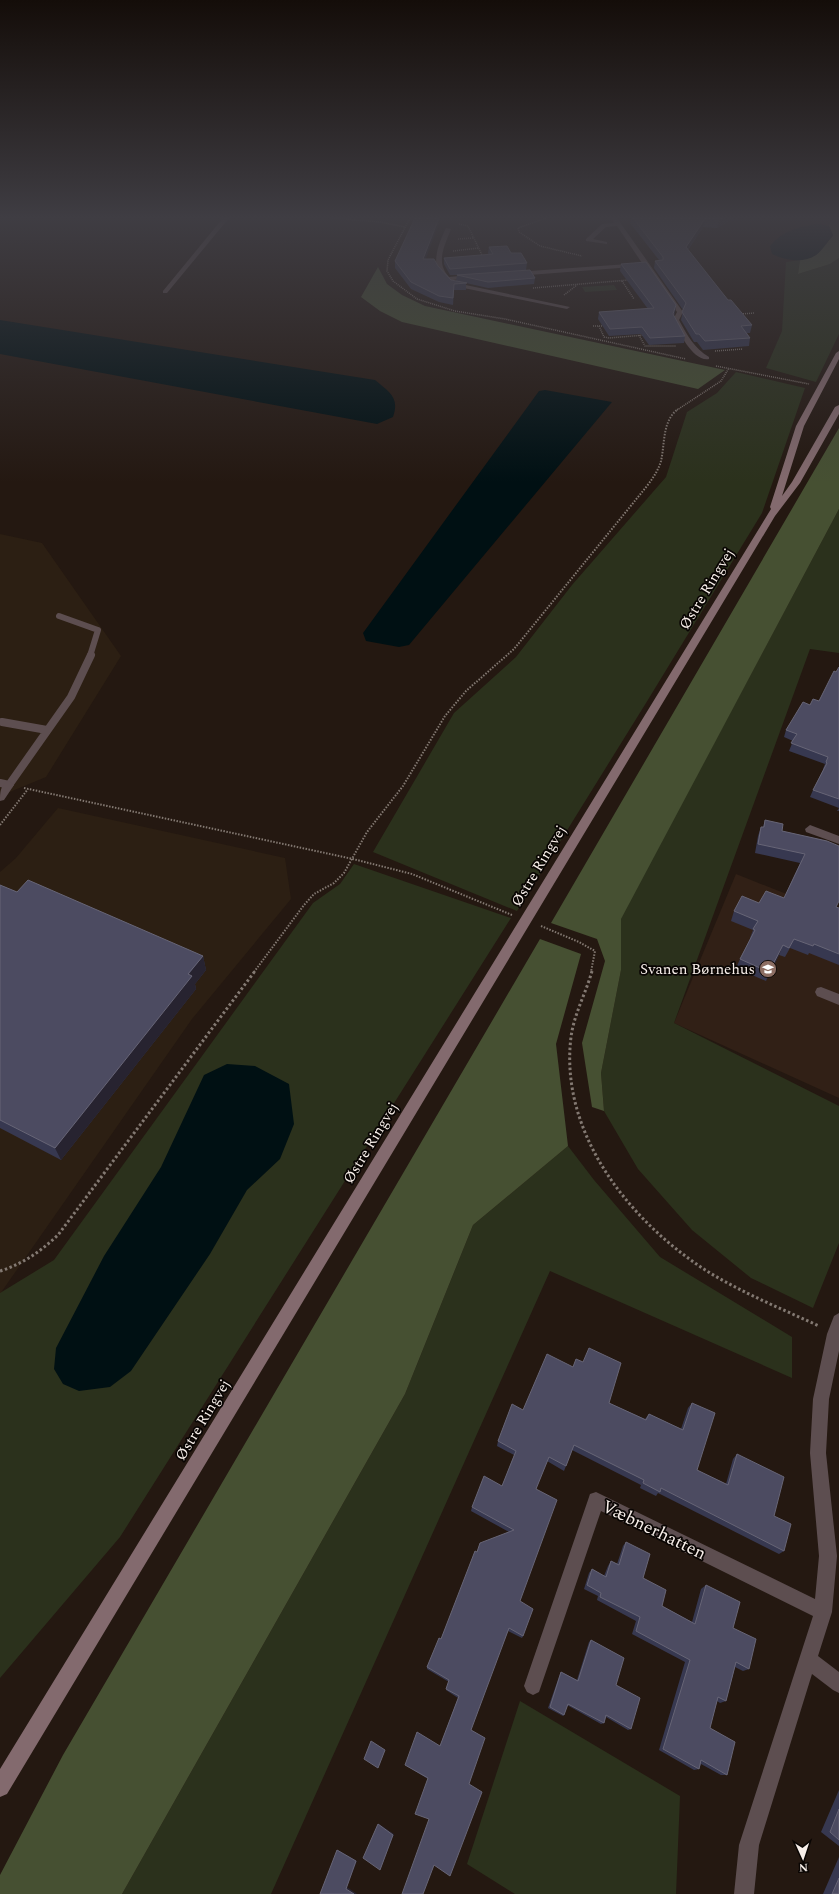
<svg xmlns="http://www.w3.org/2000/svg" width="839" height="1894" font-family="Spectral,serif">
<rect width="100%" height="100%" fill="#241811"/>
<!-- built -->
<path fill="#312016" d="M736 874 839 915V1098L674 1023Z"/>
<!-- industrial -->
<path fill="#2c1f13" d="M0 534 42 543 121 656 46 777 0 796Z
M58 808 285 858 291 899 192 1019 0 1294V872L16 858Z"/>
<!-- green -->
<path fill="#2b311c" d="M839 258V334L816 382 766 368 782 331 786 262 800 260 798 274 830 264Z
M614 285 617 290 585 292 582 287Z
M736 372 805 388 762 513 646 703 517 911 373 852 454 713 516 657 572 585 666 477 687 412 717 393Z
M839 509V653L810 649 674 1023 839 1106V1243L813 1308 751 1278 692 1230 638 1169 604 1111 601 1073 621 970 620 919Z
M354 864 511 918 120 1537 0 1678V1293L54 1260 313 903 340 884Z
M568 1146 594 1180 660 1257 792 1337V1378L550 1271 271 1894H122L405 1394 473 1225Z
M520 1701 680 1796 676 1894H515L467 1864Z"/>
<!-- forest -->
<path fill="#465032" d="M832 218H839V258L830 264 798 274 800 260 816 255 833 236 829 226Z
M378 267 387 284 402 295 425 306 725 370 698 389 402 322 380 311 361 297Z
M839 428V509L621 919V970L601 1073 604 1111 592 1107 582 1043 605 961 597 939 551 923Z
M540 939 581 954 556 1044 568 1146 473 1225 405 1394 122 1894H0V1875L63 1755Z"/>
<!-- water -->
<path fill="#001013" d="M818 224 829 226 833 235C828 241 822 251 816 255 803 264 785 260 772 254L770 246C782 231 799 226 818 224Z
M0 320 375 380C389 392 400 397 393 417L377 424 0 354Z
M545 390 612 402 409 645 399 647 366 641 363 633 539 391Z
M227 1064 255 1066 289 1084 294 1124 280 1159 247 1190 210 1254 131 1371 110 1387 79 1391 63 1384 54 1369 56 1348 104 1256 161 1167 204 1075Z"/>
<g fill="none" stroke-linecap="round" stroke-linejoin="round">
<!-- path-far2 -->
<path stroke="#837972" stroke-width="1.5" stroke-dasharray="1 1" stroke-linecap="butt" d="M332 218 380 222 405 227
M410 218 388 260 387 271 393 281 417 299 455 311 505 319 686 359
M546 218 518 228 519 232 540 246 582 256
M459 224 468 226 482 255
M458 239 473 238
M453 251 479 248
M622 281 634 299
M533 288 629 280
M564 295 577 285
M741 314 754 313
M593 326H604
M599 326 604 337 609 338 645 335
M639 335 645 346H676
M715 351 743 349
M716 366 809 384
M677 410 721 381 729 368"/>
<!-- path-far1 -->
<path stroke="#837972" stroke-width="2" stroke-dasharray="1.5 1.5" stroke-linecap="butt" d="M24 788 353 859 412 874 512 915
M0 825 28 789
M541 926 579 942 595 951 591 972
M254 972 304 905 314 894 334 883 344 873 367 832 403 786 445 716 466 691 514 649 647 486C653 478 658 471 661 461 665 444 662 421 678 409"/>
<!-- path -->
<path stroke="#837972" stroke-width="3" stroke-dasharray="2.5 2.5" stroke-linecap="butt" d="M592 971C586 993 574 1014 571 1037 559 1135 632 1224 710 1273 745 1294 782 1309 819 1326
M0 1271C23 1264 41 1251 58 1235L255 971"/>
<!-- service-far1 -->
<path stroke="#5d4e50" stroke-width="6" d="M59 616 98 630 90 656"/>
<!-- service -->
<path stroke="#5d4e50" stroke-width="8" d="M2 722 47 730
M0 783 9 785 71 697 91 655"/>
<!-- minor -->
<path fill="#5d4e50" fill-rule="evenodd" d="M223 218H229L167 293H163V291Z
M611 218H617L683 312 679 320C687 335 694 348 709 357V359C693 362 679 332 673 320L677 312 645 266 516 276 513 274 516 272 642 263 617 226 606 227 593 239 607 242V244L586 241V239L602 224 614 223Z
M446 228 451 229C445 245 435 262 449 277L471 275 474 277 453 280 456 283 570 307 567 309 454 286C427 276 436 248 446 228Z
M9 781 14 785 4 800 0 801C0 793 0 784 9 781Z
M810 825 839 836V844L806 832 805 829Z
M821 987 839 994V1005L817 996 815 992 817 988Z
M839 1313V1351L829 1399 826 1453 837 1556 832 1612 818 1656 839 1672V1693L833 1690 812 1674 759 1845 754 1894H734L739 1845 813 1616 601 1511 539 1692 533 1695 527 1692 524 1686 588 1500 590 1494 596 1492 815 1599 819 1556 810 1453 813 1399 827 1334 834 1316Z"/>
<!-- secondary -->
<path fill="#836a6e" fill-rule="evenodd" d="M839 351V359L804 426 782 496 792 482 835 407 839 405V414L800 483 775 516 7 1794 0 1797V1769L771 509 770 507 796 426 836 353Z"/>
</g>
<!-- wall -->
<path fill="#373850" d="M631 218H738L733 221 730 220 717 228 703 227 688 250 728 300 752 325 750 333H747L750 338 749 346 703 350 697 342H694L681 320 683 310 654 268 655 261 659 260 630 223Z
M489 247 511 253 527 263 526 270 535 278 534 284 488 288 466 283V290H454L453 305 439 302 411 289 395 268V261L426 259 438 266 451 280 456 281 457 275H450L444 264V258L489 255 488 253Z
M621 264 676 305 675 312 674 316 685 336 684 343 649 345 641 334 609 336 598 319 599 312 648 309 620 271Z
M839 667V811H837L839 808 810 797 813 790 823 770V769L825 764 789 751 793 741 784 737 786 730 810 705 819 701Z
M765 820 782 831 827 841 836 907 839 908V965L809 953 808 955 790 948 785 957 779 955 766 981 736 968 740 959 750 939V938L753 930 731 921 734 911 759 903 784 898 800 863 755 853 758 836 761 827H763Z
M0 885 17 892 203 956 206 970 195 984 196 989 61 1160 0 1128Z
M609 1403 645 1419 649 1414 681 1429 688 1408 692 1403 697 1470 726 1484 733 1459 737 1454 774 1516 784 1551 779 1554 658 1493 656 1496 640 1488 641 1485 572 1450 564 1471 547 1461 536 1489 520 1601 523 1636 522 1638 508 1631 429 1819 428 1779 405 1765 440 1746 458 1698 446 1690 449 1682 427 1669V1667L441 1639 477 1552 509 1532 471 1511 472 1507 502 1486 514 1455 497 1446 498 1441 523 1410Z
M626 1542 643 1578 662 1606 692 1622 701 1589 706 1585 733 1628 749 1669 743 1671 735 1667 726 1701 720 1703 717 1701 710 1728 727 1775H721L701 1764 699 1769 694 1770 659 1750 685 1662 632 1634 636 1621 597 1600 598 1596 584 1589 589 1573 592 1569 604 1576 608 1566 611 1561 617 1564 623 1546Z
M591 1640 616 1685 631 1729 628 1730 606 1717 604 1723 601 1724 567 1705 564 1715 563 1716 548 1708 560 1674 561 1672 577 1680 589 1642Z
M839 1790V1846L821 1832Z
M839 1857V1894H823Z"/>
<!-- shaded-wall -->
<path fill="#272330" d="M439 218H441L423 266V259Z
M723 218H730V220L717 228 719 220Z
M734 218H738L733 221Z
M705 219 703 227 684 255 686 247Z
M676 305 675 312 672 321 673 314Z
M783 945 779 955 766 981 769 972Z
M203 956 206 970 195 984 196 989 61 1160 55 1148Z
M378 1824H379L394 1834 381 1868Z
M337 1850H338L357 1861 347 1887 357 1894H354L346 1889Z"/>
<!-- building -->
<path fill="#4c4b61" stroke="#676576" d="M415 218H439L423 259H434L438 266 451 280 467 283 454 284 453 298 439 296 411 282 395 261Z
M633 218H723L719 220 705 219 686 247 728 300H731L752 325 741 326 750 338 705 341 699 334H696L682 312 686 303 655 261 663 260V257Z
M507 246 511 253H521L527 263 450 269 444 258 493 254 489 247Z
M646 262 676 305 673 314 685 336 650 338 642 327 610 329 599 312 654 308 621 264Z
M530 270 535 278 488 282 457 275Z
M839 667V799L813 790 827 763 826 762 828 757 791 743 797 734 786 730 803 702 810 705 813 699 819 701 834 671 836 672Z
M765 820 783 824 782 831 827 841 839 846V901L836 907 839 908V954L814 944 813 946 794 939 789 948 783 945 769 972 740 959 755 930 753 929 758 921 734 911 742 896 759 903 766 891 784 898 805 854 758 844 761 827H764Z
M28 880 203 956 188 974 192 976 55 1148 0 1120V885L17 892Z
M589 1348 621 1363 609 1403 646 1420 649 1414 683 1430 692 1403 715 1413 697 1470 728 1485 737 1454 784 1477 774 1516 791 1524 784 1551 661 1488 660 1492 643 1483 644 1480 574 1445 566 1466 549 1457 536 1489 557 1500 520 1601 533 1609 523 1636 509 1628 471 1730 485 1738 469 1784 482 1792 450 1876 434 1865 423 1894H402L429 1819 415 1814 428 1778 405 1765 417 1732 440 1746 459 1696 446 1689 449 1680 427 1667 439 1638 441 1639 475 1551 477 1552 480 1543 514 1530 472 1507 484 1476 502 1486 516 1451 498 1441 512 1404 523 1410 547 1354 573 1367 576 1359 583 1362Z
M626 1542 650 1554 643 1578 666 1590 662 1606 695 1624 706 1585 740 1602 733 1628 756 1639 749 1669 736 1662 726 1701 718 1697 710 1728 735 1742 727 1775 701 1760 699 1769 663 1749 690 1660 636 1631 640 1617 600 1597 601 1593 587 1585 592 1569 606 1577 611 1561 619 1565Z
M591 1640 624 1658 616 1685 640 1698 631 1729 606 1715 604 1723 568 1704 564 1715 550 1707 561 1672 578 1681Z
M371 1741 385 1750 378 1768 364 1759Z
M839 1809V1840L830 1832Z
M378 1824 393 1835 380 1870 363 1858Z
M337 1850 356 1861 346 1889 354 1894H320Z
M839 1878V1894H832Z"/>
<!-- sky -->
<linearGradient id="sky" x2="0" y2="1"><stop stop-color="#140d09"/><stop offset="0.45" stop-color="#3f3d43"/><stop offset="1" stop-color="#3f3d43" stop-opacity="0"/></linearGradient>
<rect width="839" height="483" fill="url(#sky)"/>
<!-- icons -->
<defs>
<symbol id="school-disc" viewBox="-11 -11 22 22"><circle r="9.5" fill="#8d6e63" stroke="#090503"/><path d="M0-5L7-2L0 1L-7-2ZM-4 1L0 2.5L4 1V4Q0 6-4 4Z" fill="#fff"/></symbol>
</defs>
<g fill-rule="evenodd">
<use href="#school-disc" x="758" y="959" width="20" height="20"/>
</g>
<g text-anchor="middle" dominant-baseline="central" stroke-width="3.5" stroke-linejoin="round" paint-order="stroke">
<!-- street labels -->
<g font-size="15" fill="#f7eee9" stroke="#090503">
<text transform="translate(707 589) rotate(-59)">Østre Ringvej</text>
<text transform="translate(539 866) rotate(-59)">Østre Ringvej</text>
<text transform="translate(371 1143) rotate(-59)">Østre Ringvej</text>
<text transform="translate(203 1420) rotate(-59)">Østre Ringvej</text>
</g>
<!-- poi labels -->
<g font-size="15" fill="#f7eee9" stroke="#090503" text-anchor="end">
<text x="755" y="969">Svanen Børnehus</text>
</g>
<!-- near-street labels -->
<g font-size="18" fill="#f7eee9" stroke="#090503">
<text transform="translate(654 1530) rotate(26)">Væbnerhatten</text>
</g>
</g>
<!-- north arrow -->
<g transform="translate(803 1858) rotate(177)" stroke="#090503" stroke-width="3" paint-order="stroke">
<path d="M0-3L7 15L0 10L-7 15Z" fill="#f7eee9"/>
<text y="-6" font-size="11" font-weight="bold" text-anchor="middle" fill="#f7eee9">N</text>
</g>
</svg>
